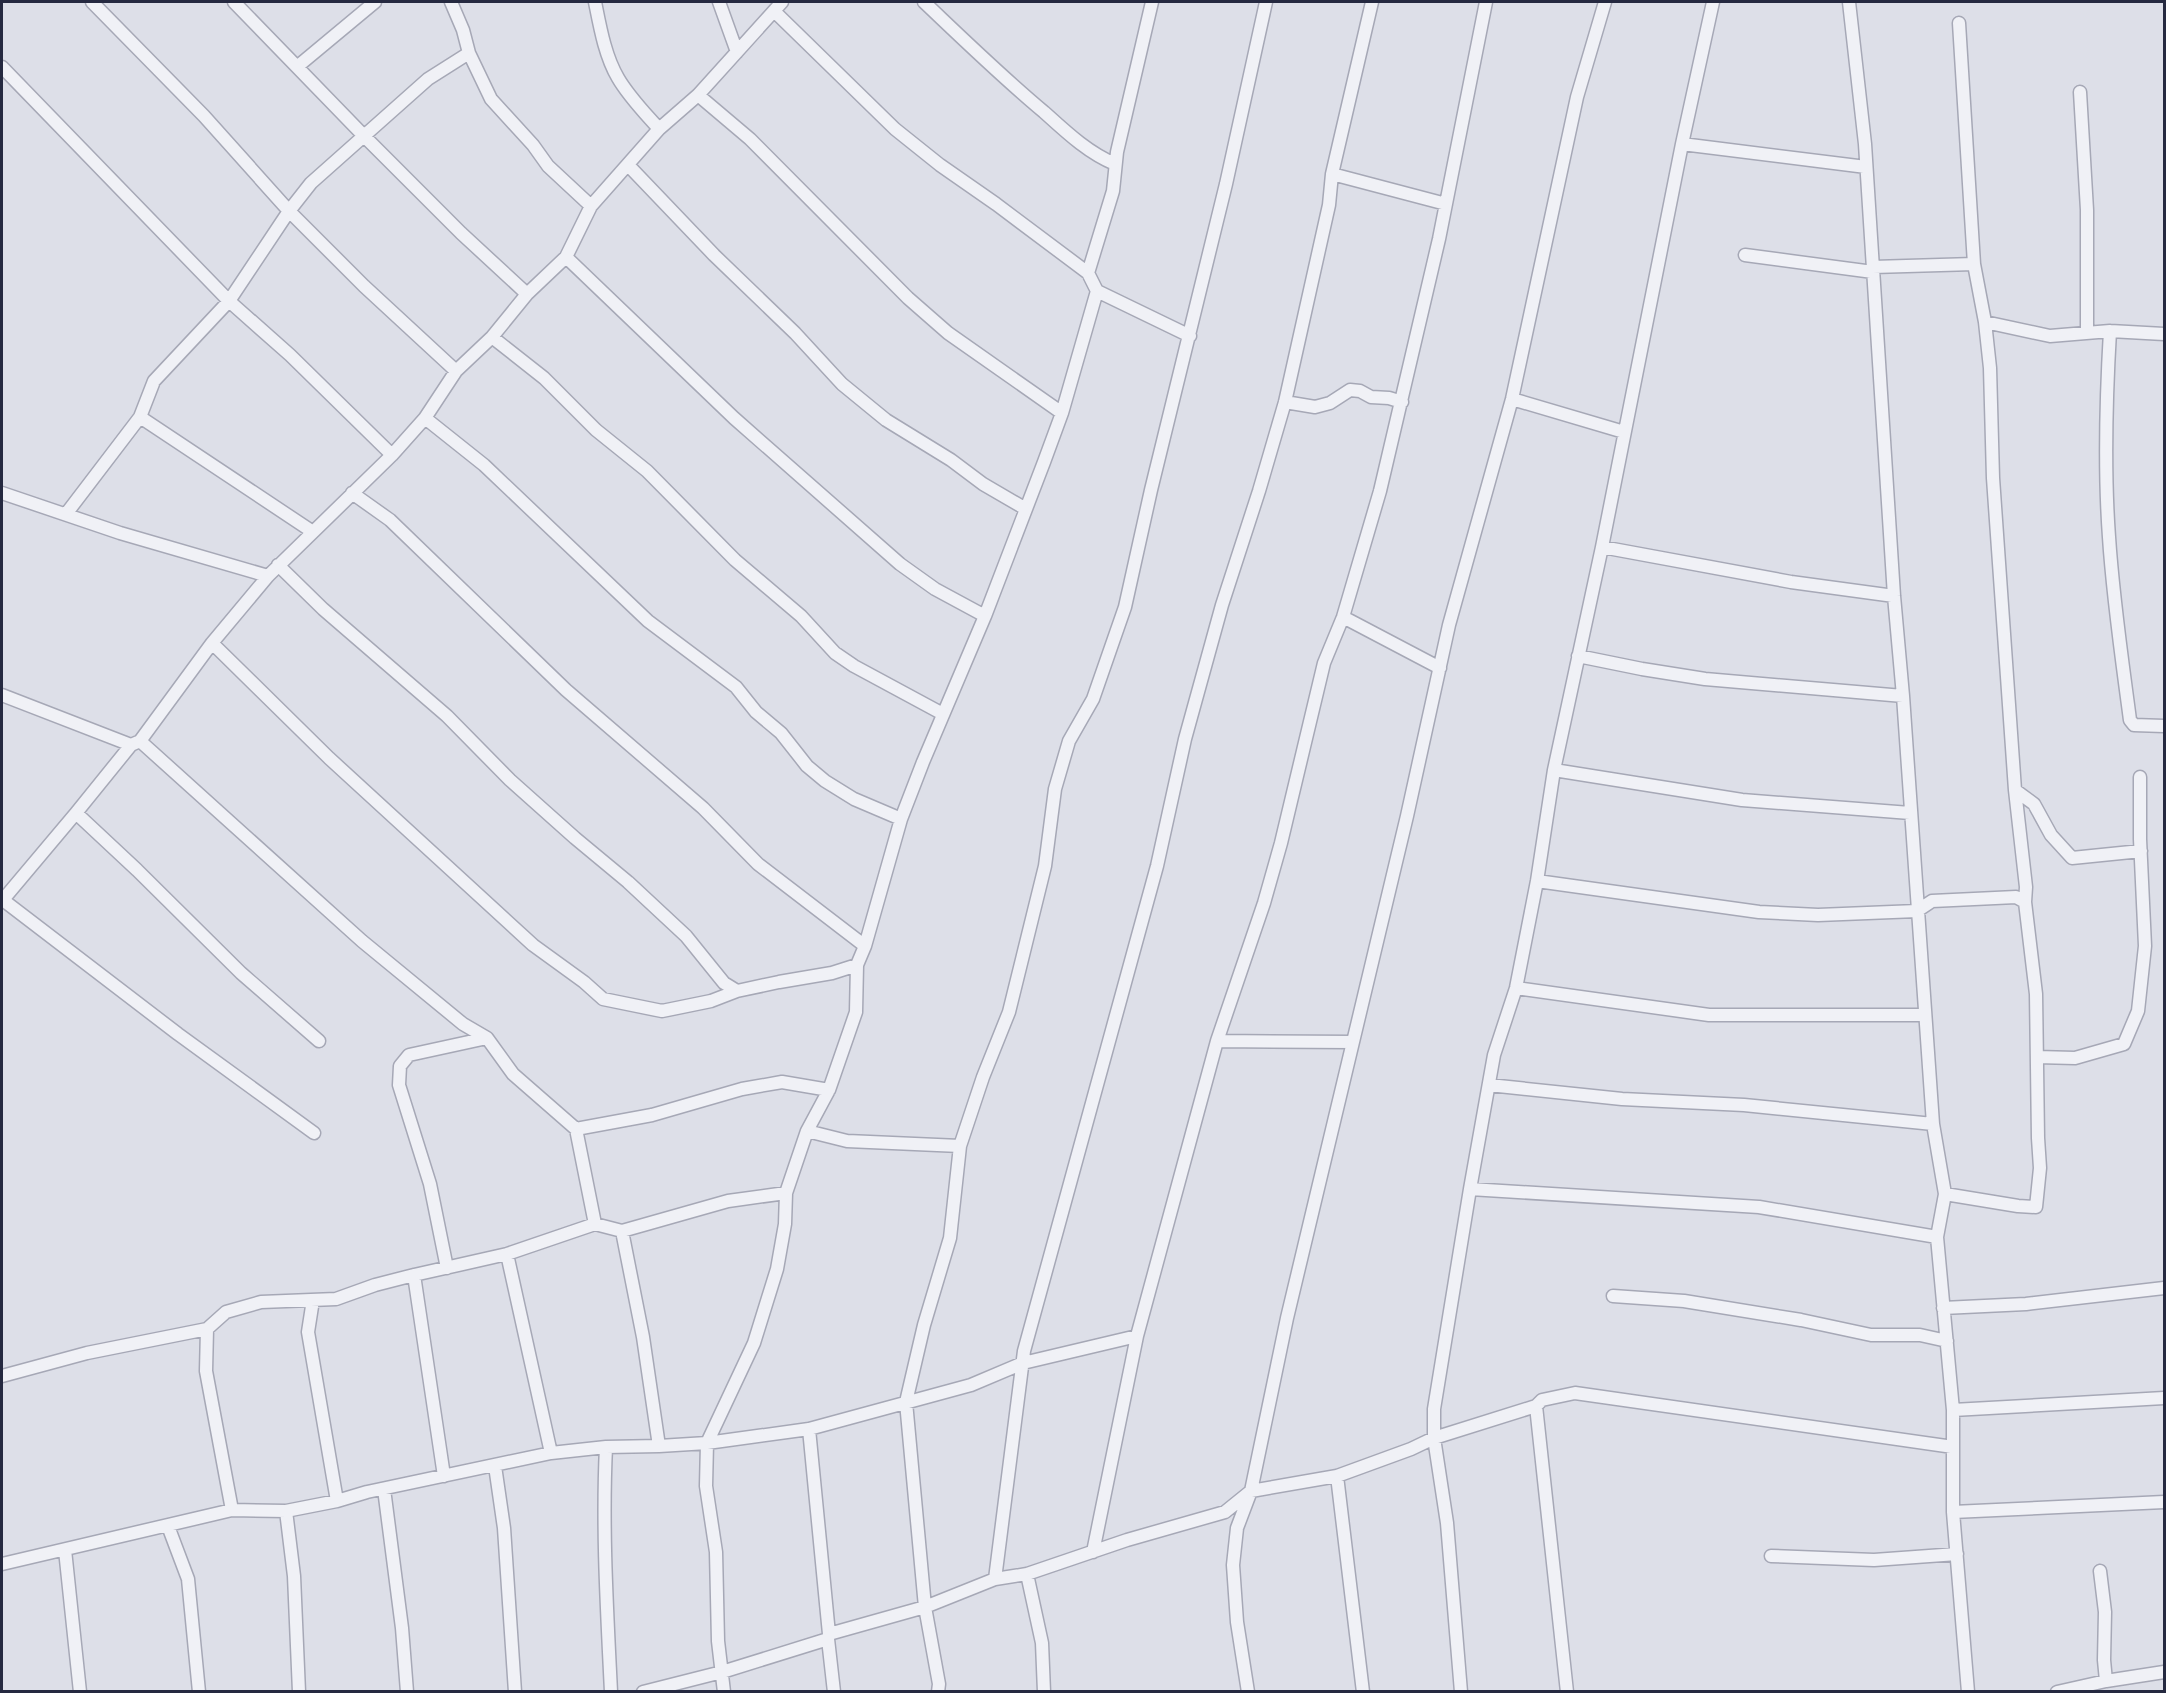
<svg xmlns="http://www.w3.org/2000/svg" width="2166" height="1693" font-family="'Fira Sans',sans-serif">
<rect width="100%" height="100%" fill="#dddfe8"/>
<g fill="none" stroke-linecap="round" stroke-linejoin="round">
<defs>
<path id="minor" d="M92 2 204 116 289 211 364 286 456 371
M234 2 364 136 461 233 527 294
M595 2C600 27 605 56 618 78 629 97 645 113 659 129
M719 2 737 52
M924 2C963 39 1002 77 1044 112 1065 131 1088 153 1115 164
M1849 2 1865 144 1894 596 1903 696 1933 1124 1945 1194 1937 1237 1953 1410V1512L1968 1692
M774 11 895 129 940 165 996 204 1088 273
M469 53 491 99 533 145 548 166 591 206
M298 66 375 2
M2 67 229 301 290 355 392 455
M2080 92 2087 210V333
M698 95 750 139 908 298 948 333 1062 413
M1682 144 1866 167
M628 165 714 255 795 333 842 384 886 420 951 460 983 484 1026 509
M1332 174 1446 204
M1745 255 1873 272
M566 257 734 418 900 564 935 589 985 616
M1873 267 1974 264
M1097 291 1190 336
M1985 322 2050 336 2110 331 2164 334
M2110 331C2106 399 2104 469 2109 537 2113 599 2122 659 2130 720L2134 725 2164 726
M492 337 544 378 596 430 647 471 735 560 801 616 835 653 854 666 943 714
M1512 399 1624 432
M1285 402 1315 407 1330 403 1350 390 1360 391 1371 397 1389 398 1402 402
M140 417 313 532
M425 418 484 465 648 621 736 687 756 712 781 733 807 766 825 781 854 799 901 819
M2 493 120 533 268 576
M352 493 390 520 566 690 703 808 758 864 865 946
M66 514 140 417 154 381 229 301 289 211 311 183 428 79 469 53 463 30 451 2
M1602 547 1791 582 1894 596
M278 565 323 609 447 716 510 780 575 838 628 882 686 936 724 983 737 991
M1343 617 1440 668
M212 643 329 758 533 945 584 982 603 999 662 1011 711 1001 737 991 779 982 832 973 857 965
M1578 656 1642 669 1705 679 1903 696
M2 695 131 745
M140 741 362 941 463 1024 487 1038 513 1074 576 1129
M1554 770 1742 800 1910 813
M2015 790 2034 804 2051 835 2072 858 2141 851
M76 813 137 870 241 973 319 1041
M1537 881 1759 912 1818 915 1917 911 1932 901 2016 897 2025 902
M3 900 178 1034 314 1133
M2 901 76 813 131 745 140 741 212 643 268 576 392 455 425 418 456 371 492 337 527 294 566 257 591 206 659 129 698 95 782 2
M1516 988 1709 1015H1924
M1217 1041 1353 1042
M2037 1057 2075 1058 2124 1044 2138 1011 2145 946 2140 839V777
M1489 1085 1622 1099 1744 1105 1933 1124
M807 1131 847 1141 960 1146
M1470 1189 1759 1207 1937 1237
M1945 1194 2018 1206 2036 1207 2040 1168 2038 1138 2036 994 2025 902 2026 887 2015 790 1993 478 1990 368 1985 322 1974 264 1959 23
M595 1224 576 1129 652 1115 742 1089 782 1082 829 1090
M622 1231 728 1201 786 1193
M507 1254 551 1453
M447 1268 430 1184 399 1085 400 1066 409 1055 487 1038
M414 1275 444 1476
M1613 1296 1684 1301 1801 1320 1871 1335H1920L1947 1341
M313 1300 308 1332 337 1501
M1943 1308 2026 1304 2164 1288
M2 1376 87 1353 207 1329
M1536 1406 1567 1692
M1953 1410 2164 1398
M809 1429 829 1634
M606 1447 659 1446 707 1443 809 1429 971 1385 1023 1363 1137 1336
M495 1466 504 1528 515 1692
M1337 1476 1363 1692
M384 1489 402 1628 407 1692
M232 1510 206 1371 207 1329 226 1312 261 1302 336 1299 375 1285 414 1275 507 1254 595 1224 622 1231 643 1337 659 1446
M286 1511 294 1576 299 1692
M1953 1512 2164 1502
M168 1526 188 1579 199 1692
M65 1550 80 1692
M1093 1552 1137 1336 1217 1041 1264 903 1281 843 1324 663 1343 617 1380 491 1439 239 1486 2
M1771 1556 1874 1560 1957 1554
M2 1564 232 1510 286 1511 337 1501 367 1492 551 1453 606 1447C602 1528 607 1610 611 1692
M2100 1571 2105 1612 2104 1660 2106 1681
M1027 1574 1042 1643 1044 1692
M995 1579 1024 1351 1157 866 1185 739 1222 605 1259 491 1285 402 1329 205 1332 174 1372 2
M828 1639 834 1692
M643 1692 722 1672 828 1639 829 1634 925 1607 995 1579 1027 1574 1127 1540 1225 1512 1251 1491 1337 1476 1411 1449 1434 1438 1536 1406 1542 1400 1575 1393 1953 1447
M724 1692 718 1641 716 1552 706 1486 707 1443 754 1343 777 1269 785 1224 786 1193 807 1131 829 1090 856 1012 857 965 865 946 901 819 923 762 985 616 1044 462 1062 413 1097 291 1088 273 1113 191 1117 152 1152 2
M938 1692 939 1684 925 1607 906 1402 924 1325 950 1238 960 1146 983 1077 1009 1012 1045 866 1055 789 1069 741 1093 699 1125 607 1151 490 1226 184 1266 2
M1248 1692 1237 1622 1233 1565 1237 1528 1251 1491 1287 1318 1407 816 1449 625 1512 399 1577 97 1605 2
M1461 1692 1447 1523 1434 1438V1409L1470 1189 1494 1055 1516 988 1537 881 1554 770 1602 547 1682 144 1713 2
M2057 1692 2106 1681 2164 1672"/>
</defs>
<!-- minor casing -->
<use href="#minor" stroke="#a6a8b6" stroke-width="15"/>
<!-- minor -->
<use href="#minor" stroke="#f0f1f6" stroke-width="12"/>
</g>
<!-- border -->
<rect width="2166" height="1693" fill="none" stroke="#252940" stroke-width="6"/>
</svg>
